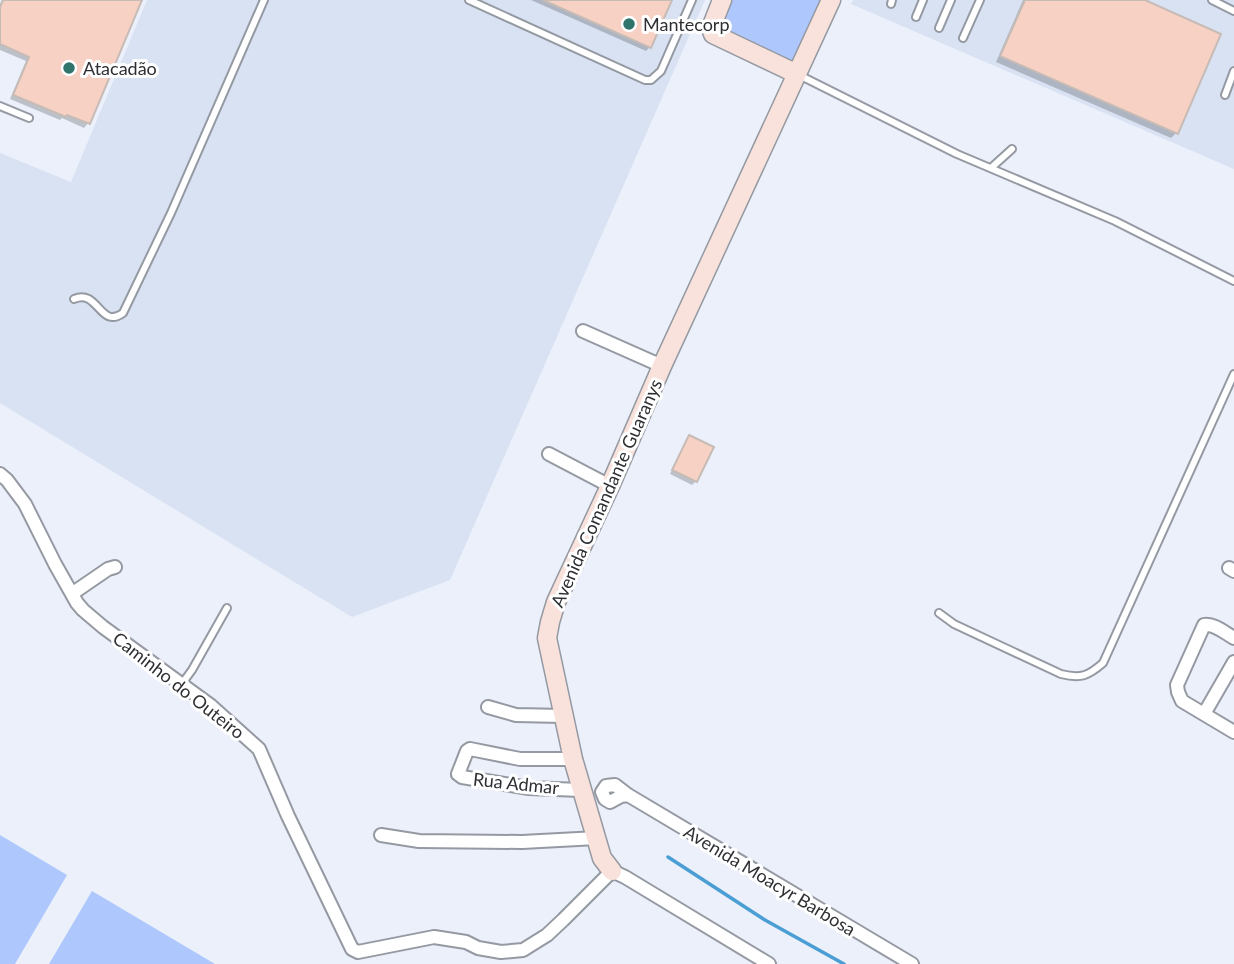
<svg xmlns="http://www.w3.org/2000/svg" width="1234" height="964" font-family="Lato,sans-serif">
<rect width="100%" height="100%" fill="#ebf0fb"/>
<!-- built -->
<path fill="#d9e2f3" d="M147 0H705L450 580 352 617 0 403V153L71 182Z
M853 0H1234V169L851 4Z"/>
<!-- green -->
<path fill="#aec8fd" d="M726 0H828L797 73 728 41 716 22Z
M0 835 67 875 15 964H0Z
M92 891 215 964H49Z"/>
<!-- shadow -->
<path fill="#0003" d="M2 0H140L88 123 84 128 62 118 60 120 10 99 26 61 0 50V4Z
M531 0H670L650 47 646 51Z
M1023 0H1141L1176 133 1171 138 996 62Z
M690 437 696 481 692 485 670 474 686 441Z"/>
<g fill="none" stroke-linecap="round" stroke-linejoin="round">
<!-- stream -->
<path stroke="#4a9ed3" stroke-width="3.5" d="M668 857 765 920 844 964"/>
</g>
<!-- building -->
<path fill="#f7d2c4" stroke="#c7bbb6" stroke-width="2" d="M3 0H142L90 124 67 115 66 117 13 95 29 57 0 44V7Z
M543 0H672L651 48Z
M1025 0H1145L1221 34 1178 134 1000 56Z
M689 435 714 447 697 482 672 470Z"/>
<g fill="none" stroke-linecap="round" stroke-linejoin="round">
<defs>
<path id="lane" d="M469 0 645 80H651L661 71 692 0
M1212 0 1234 11
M891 4 892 0
M916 17 923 0
M939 28 951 0
M963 38 980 0
M799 75 957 154 1115 221 1234 281
M1225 95 1234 71
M0 106 29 118
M991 168 1012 149
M74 299C98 288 100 330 123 313L171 213 264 0
M939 613 954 624 1061 674C1081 679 1088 676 1103 663L1234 374
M181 685 192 670 227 608"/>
<path id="street" d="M583 331 662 366
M549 454 610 486
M0 474 7 480 25 504 55 564 77 603 83 610 103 627 210 705 259 749 288 816 352 949 358 952 434 937 466 942 478 948 501 952 523 950 547 935 563 920 612 871 625 877 769 964
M1229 568 1234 571
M73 593 108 569 115 567
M1234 638C1225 633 1214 623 1204 625L1177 685 1178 692 1182 701 1234 732
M488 707 516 715 563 716
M1204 714 1234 662
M573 759H520L470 749 467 751 458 774 462 777 529 788 581 790
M628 795 621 796 610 802 605 799 602 792 606 786 615 785 628 795 912 964
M381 835 419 841 522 842 597 838"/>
<path id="secondary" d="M722 0 711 28 713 34 797 74
M612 871 602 858 573 759 547 638 550 622 556 602 610 486 662 366 831 0"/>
</defs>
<!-- lane casing -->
<use href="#lane" stroke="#9499a2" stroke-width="10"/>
<!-- street casing -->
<use href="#street" stroke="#9499a2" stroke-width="16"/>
<!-- secondary casing -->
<use href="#secondary" stroke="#9499a2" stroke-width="21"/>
<!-- lane -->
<use href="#lane" stroke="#fff" stroke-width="6"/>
<!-- street -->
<use href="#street" stroke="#fff" stroke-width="12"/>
<!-- secondary -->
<use href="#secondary" stroke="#f9e2db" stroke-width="18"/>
</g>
<!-- markers -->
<g fill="#2f756b" stroke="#fff" stroke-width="2.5">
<circle cx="629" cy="24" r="7"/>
<circle cx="69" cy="68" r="7"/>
</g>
<g text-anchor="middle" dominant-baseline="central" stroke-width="6" stroke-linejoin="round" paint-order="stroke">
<!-- poi labels -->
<g font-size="18" fill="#2d2f32" stroke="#fff" text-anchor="start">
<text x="643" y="24">Mantecorp</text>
<text x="83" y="68">Atacadão</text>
</g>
<!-- street labels -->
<g font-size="18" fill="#2d2f32" stroke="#fff">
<text transform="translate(606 493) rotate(-66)">Avenida Comandante Guaranys</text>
<text transform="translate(179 685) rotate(38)">Caminho do Outeiro</text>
<text transform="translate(516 783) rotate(6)">Rua Admar</text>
<text transform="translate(770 880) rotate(31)">Avenida Moacyr Barbosa</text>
</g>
</g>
</svg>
